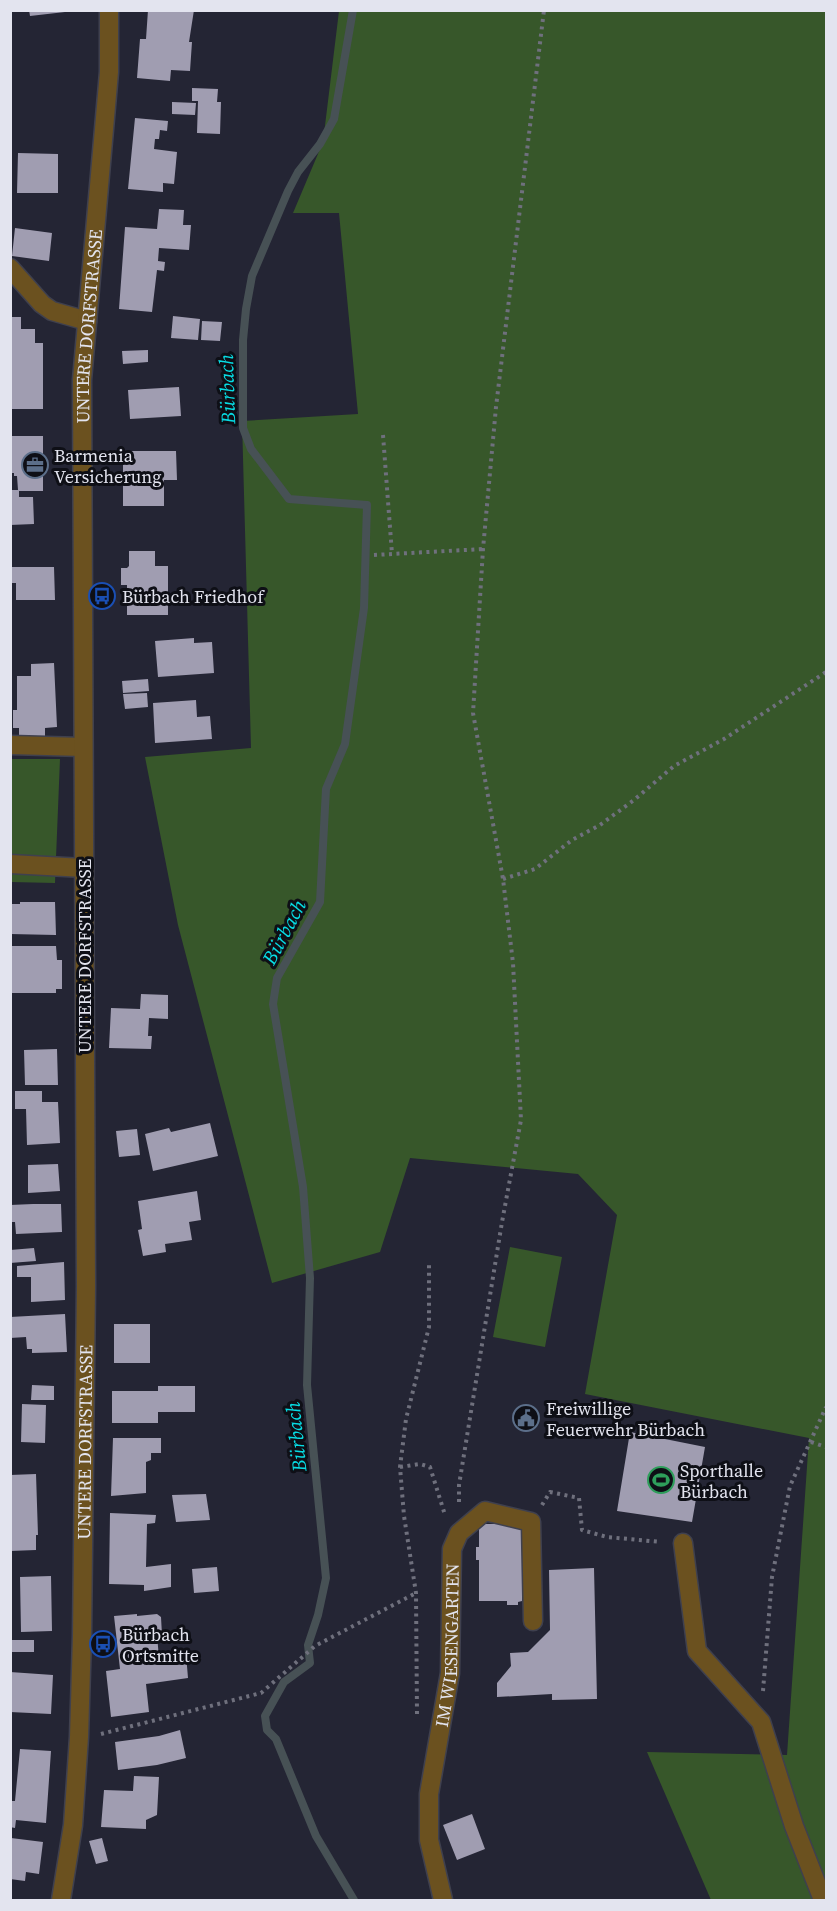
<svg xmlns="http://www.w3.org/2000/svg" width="837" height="1911" font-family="'Source Serif 4',serif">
<rect width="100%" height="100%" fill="#242534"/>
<!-- green -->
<path fill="#37572a" d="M339 11H826V1900H711L647 1752 787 1755 809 1438 585 1394 617 1215 578 1174 410 1158 380 1252 272 1283 178 925 145 757 251 748 242 421 358 414 339 213H293L323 142Z
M11 759H60L55 883 11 882Z
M510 1247 562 1257 545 1347 493 1337Z"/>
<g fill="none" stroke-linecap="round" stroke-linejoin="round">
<!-- stream -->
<path stroke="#475155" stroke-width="8" d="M353 10 334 119 320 144 298 172 288 191 252 276 246 309 243 340V428L251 449 289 499 367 505 364 608 345 744 326 789 320 902 277 978 273 1004 303 1187 310 1278 307 1385 326 1578 318 1615 308 1645 310 1663 284 1682 265 1716 267 1730 276 1739 316 1836 354 1900"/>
</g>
<!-- building -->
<path fill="#a09db1" d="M29 10H65V12L30 16Z
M148 10H194L189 42H192L190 71 171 70 170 81 137 78 140 39H146Z
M192 88 218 89 217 102H221L220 134 197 133 198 101H192Z
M172 102 196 103 195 115 172 114Z
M135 118 168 121 167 131 160 130 159 139H155L154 149 177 152 174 184 163 183V192L128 189Z
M18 153 58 154V193H17Z
M159 209 184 210 183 225H191L189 250 159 248 158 261 165 262 164 271 157 270 152 312 119 309 125 227 157 229Z
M15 228 52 233 49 261 12 256Z
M173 316 200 319 198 340 171 338Z
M10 317H21V329H35V343H43V409H10Z
M202 321 222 322 220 341 201 340Z
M148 350V362L123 364 122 351Z
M179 387 181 416 130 419 128 390Z
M10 436H43V491H19V497H33L34 524 10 525V490H18L17 476H14V473H10Z
M123 451H176L177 480H164V506H123Z
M129 551H155V566H168V615H127V585H121V568H127L129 566Z
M10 567H54L55 600H16V583H10Z
M194 638V643L212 642 214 673 158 677 155 641Z
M54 663 57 727 45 728V739H19V728H13V710H17V676H31V664Z
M148 679 149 691 123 693 122 681Z
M147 693 148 707 125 709 123 694Z
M196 700 197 717 210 716 212 739 155 743 153 703Z
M20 902H55L56 935 10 934V904H20Z
M10 946H56L57 960H62V989H56V993H10Z
M141 994 168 995V1019L149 1018 148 1036H152L151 1049 109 1048 111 1008 140 1009Z
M57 1049 58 1085H25L24 1050Z
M15 1091H42V1102H58L60 1143 27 1145 26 1109H15Z
M210 1123 218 1156 153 1171 145 1134 169 1128 171 1132Z
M137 1129 140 1155 119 1157 116 1131Z
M58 1164 60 1191 28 1193V1165Z
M197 1191 201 1220 189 1222 192 1240 165 1244 166 1252 143 1256 138 1230 142 1229 138 1201Z
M33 1204H61L62 1232 16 1234 15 1222H10V1205Z
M34 1248 36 1261 10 1263V1250Z
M64 1262 65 1300 31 1302V1277H17V1266Z
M65 1314 67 1352 32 1353V1349H27L26 1337 10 1338V1317Z
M114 1324H150V1363H114Z
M32 1385 54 1386V1400H31Z
M158 1386H195V1412H158V1423H112V1391H158Z
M22 1404 46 1405 45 1443 21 1442Z
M630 1432 705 1447 692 1522 617 1511Z
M113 1438H161V1453H151V1460L146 1462V1493L111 1496Z
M36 1474 38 1535H36V1550L10 1551V1475Z
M206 1494 210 1520 176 1522 172 1495Z
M110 1513 156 1515 155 1523 147 1524 146 1567 171 1564V1587L144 1591V1585L109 1584Z
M479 1524H522V1601L518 1602V1605H507V1601H479V1560H476V1547H479Z
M217 1567 219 1591 194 1593 192 1569Z
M594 1568 597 1699 552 1700V1694L497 1697V1683L511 1666 510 1653 528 1652 550 1630 549 1570Z
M51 1576 52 1631 21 1632 20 1577Z
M137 1614V1616L157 1614 161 1617 162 1635H157L159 1658 186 1654 188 1678 146 1684 149 1712 111 1717 106 1671 120 1669 114 1616Z
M11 1640H34V1652H11Z
M10 1672 53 1675 51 1714 10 1712Z
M180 1730 186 1758 157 1765 118 1770 115 1742 159 1736Z
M20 1749 51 1751 46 1823 16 1820 15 1828 10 1827V1801H15Z
M134 1776 159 1777 157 1815 146 1820V1829L101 1827 104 1790 133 1791Z
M472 1814 485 1849 457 1860 443 1825Z
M11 1838 43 1842 39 1874 26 1872 25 1881 10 1879Z
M102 1838 108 1861 96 1864 89 1841Z"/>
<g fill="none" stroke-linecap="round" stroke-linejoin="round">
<defs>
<g id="minor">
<path d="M10 268 42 304 52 311 87 321"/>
<path d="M10 745 83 747"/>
<path d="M10 864 84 868"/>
<path d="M683 1543 697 1651 761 1722 794 1826 823 1900"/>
<path id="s1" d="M61 1900 73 1825 79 1737 82 1636 86 1286 82 380 109 72V10"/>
<path id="s2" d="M443 1900 429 1840V1794L450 1673 452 1549 459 1533 485 1511 531 1522 533 1621"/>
</g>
</defs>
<!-- minor casing -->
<use href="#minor" stroke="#3f404e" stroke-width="21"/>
<!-- path -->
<path stroke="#6f707d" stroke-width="4" stroke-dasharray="3 4.5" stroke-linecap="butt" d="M383 435 392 554
M374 555 483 549
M503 879 535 869 572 840 600 825 634 800 674 766 724 739 826 672
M811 1442 826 1447
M400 1467 420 1464 430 1467 445 1515
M459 1502V1485L502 1222 521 1120 513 963 503 879 473 713 483 549 496 407 544 10
M542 1505 550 1492 579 1498 582 1530 607 1537 661 1542
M763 1691 772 1577 790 1486 826 1407
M417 1714 416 1593 404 1516 400 1467 406 1419 429 1327V1261
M101 1734 261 1693 315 1646 416 1593"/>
<!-- minor -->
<use href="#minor" stroke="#6b511f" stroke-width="18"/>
</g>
<!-- icons -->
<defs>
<symbol id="office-ring" viewBox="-11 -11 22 22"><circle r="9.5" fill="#0e0f16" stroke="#5c6f8a" stroke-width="1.5"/><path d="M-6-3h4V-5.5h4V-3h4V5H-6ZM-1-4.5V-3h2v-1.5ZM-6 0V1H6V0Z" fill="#5c6f8a"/></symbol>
<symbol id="bus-ring" viewBox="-11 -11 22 22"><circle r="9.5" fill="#0e0f16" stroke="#1a4fb4" stroke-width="1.5"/><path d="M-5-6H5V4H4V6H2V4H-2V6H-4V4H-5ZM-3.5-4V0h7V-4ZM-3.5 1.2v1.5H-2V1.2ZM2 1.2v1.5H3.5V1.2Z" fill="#1a4fb4"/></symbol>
<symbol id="civic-ring" viewBox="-11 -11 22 22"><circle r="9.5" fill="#0e0f16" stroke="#5c6f8a" stroke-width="1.5"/><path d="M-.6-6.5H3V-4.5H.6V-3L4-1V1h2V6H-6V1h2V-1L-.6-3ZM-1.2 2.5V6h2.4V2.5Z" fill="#5c6f8a"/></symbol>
<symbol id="stadium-ring" viewBox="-11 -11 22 22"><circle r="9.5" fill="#0e0f16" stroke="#2e9e5b" stroke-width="1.5"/><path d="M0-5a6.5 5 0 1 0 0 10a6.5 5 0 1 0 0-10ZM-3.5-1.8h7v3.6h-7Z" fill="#2e9e5b"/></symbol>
</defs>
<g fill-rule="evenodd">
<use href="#office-ring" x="20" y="450" width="30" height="30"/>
<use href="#bus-ring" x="87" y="581" width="30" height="30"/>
<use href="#civic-ring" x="511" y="1403" width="30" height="30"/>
<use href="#stadium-ring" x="646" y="1465" width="30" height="30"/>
<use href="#bus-ring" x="88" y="1629" width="30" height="30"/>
</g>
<g text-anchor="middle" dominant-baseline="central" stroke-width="6" stroke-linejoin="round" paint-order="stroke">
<!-- street labels -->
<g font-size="18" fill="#e3e4ef" stroke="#0e0f16">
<text stroke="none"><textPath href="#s1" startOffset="1575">UNTERE DORFSTRASSE</textPath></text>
<text transform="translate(84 956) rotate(-90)">UNTERE DORFSTRASSE</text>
<text stroke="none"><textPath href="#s1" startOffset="459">UNTERE DORFSTRASSE</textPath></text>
<text stroke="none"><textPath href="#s2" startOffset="258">IM WIESENGARTEN</textPath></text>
</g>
<!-- poi labels -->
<g font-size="18" fill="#e3e4ef" stroke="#0e0f16" text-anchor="start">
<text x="54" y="455">Barmenia<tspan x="54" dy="21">Versicherung</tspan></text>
<text x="122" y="596">Bürbach Friedhof</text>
<text x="546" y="1408">Freiwillige<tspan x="546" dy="21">Feuerwehr Bürbach</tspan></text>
<text x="680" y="1470">Sporthalle<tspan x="680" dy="21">Bürbach</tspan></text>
<text x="122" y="1634">Bürbach<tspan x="122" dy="21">Ortsmitte</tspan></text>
</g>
<!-- water labels -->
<g font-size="20" font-style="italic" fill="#07dce4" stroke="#0e0f16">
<text transform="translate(227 389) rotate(-92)">Bürbach</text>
<text transform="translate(284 932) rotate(-62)">Bürbach</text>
<text transform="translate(296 1437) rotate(-96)">Bürbach</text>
</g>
</g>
<!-- border -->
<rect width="837" height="1911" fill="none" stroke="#e3e4ef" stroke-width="24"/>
</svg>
